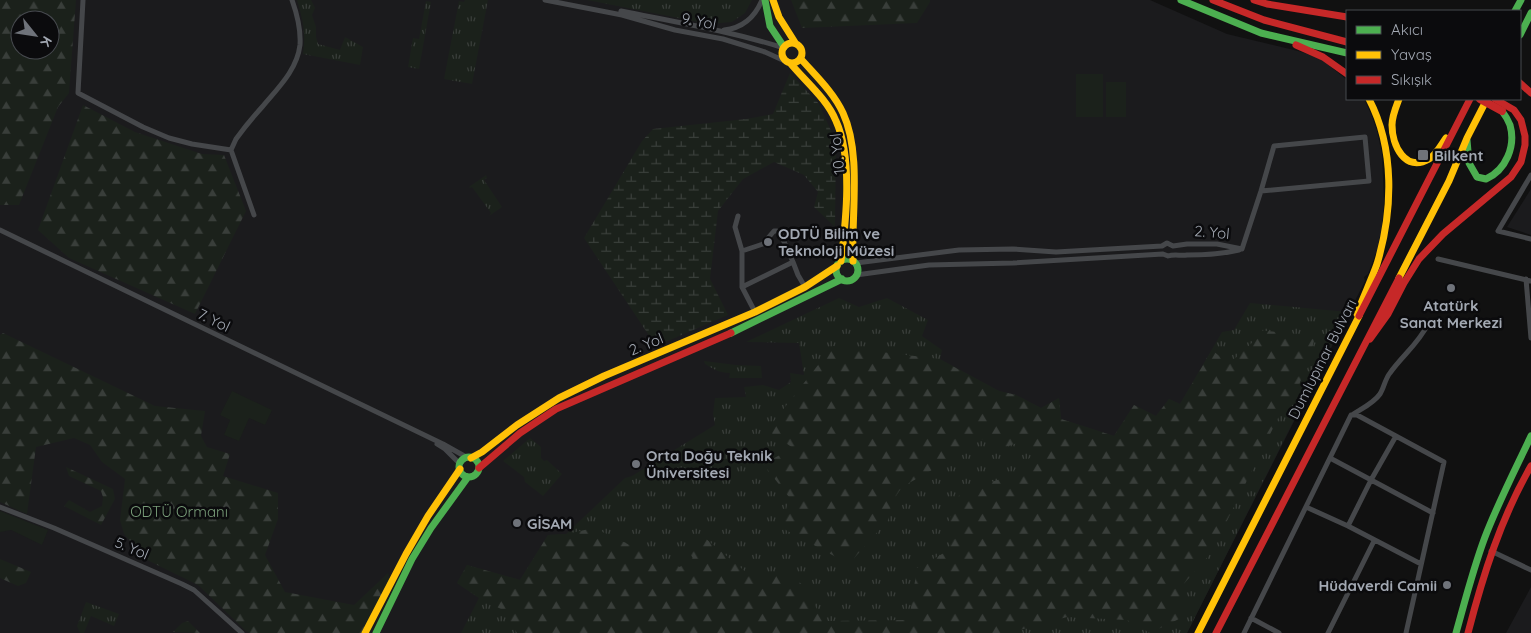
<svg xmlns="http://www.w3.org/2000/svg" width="1531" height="633" font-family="Quicksand,sans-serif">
<defs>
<pattern id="grass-tufts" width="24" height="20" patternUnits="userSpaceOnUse" patternTransform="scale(1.25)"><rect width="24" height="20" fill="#1b211b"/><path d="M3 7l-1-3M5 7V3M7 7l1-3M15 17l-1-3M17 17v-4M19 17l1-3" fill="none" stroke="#393e3a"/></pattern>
<pattern id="forest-firs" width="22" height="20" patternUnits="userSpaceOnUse" patternTransform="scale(1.25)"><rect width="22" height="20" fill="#1b211b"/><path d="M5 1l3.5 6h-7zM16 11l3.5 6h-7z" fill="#393e3a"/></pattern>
<pattern id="wetland-marsh" width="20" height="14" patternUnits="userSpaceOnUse" patternTransform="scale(1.25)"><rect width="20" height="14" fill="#1b211b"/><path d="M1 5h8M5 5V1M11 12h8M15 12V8" fill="none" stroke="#393e3a"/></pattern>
</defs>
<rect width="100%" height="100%" fill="#111"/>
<!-- built -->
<path fill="#1b1b1d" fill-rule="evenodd" d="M0 0H1150L1227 34 1298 51 1320 58 1347 80V99H1364L1371 114 1377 131 1382 154 1384 202 1382 227 1377 250 1368 274 1364 277 1365 281 1187 633H0ZM20 20H50V50H20Z
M1531 189V235L1507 227Z
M1531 587V633H1506Z"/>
<!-- grass -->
<path fill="url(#grass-tufts)" d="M297 0H311L315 8 312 15 316 27V37L318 44 340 50 345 37 363 47 360 65 303 54C306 33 303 20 297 0Z
M465 0H488L472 84 444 79 459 1 464 2Z
M587 0H752L745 13 732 22 709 24Z
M426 1 431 2 419 69 408 67 413 38 419 39Z
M486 175 487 178 484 180 502 207 505 205 489 216 491 213 472 187 470 188 469 187Z
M839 298 859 307 887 298 928 320 922 336 942 350 940 359 999 391 1016 395 1041 408 1059 398 1061 419 1114 436 1134 405 1156 416 1169 399 1180 404 1222 332 1234 330 1250 303 1348 312 1187 633H461L479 598 457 583 467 565 520 580 548 535 566 534 625 478 632 476 715 425 713 414 715 398 746 397 744 387 763 385 779 390 791 382 790 373 804 375 799 343 746 342Z
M704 361 736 365 761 366 762 378H729L730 373C720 373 713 369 705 364Z
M530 438 541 447V458L544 461 547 460 562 474 543 496 525 482 524 477 503 461Z
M86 602 119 614 114 626 91 616 84 633H80L77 626Z"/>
<!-- forest -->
<path fill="url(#forest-firs)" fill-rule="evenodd" d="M0 0H76L69 93 58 107 19 205H0ZM20 20H50V50H20Z
M791 0H930V2L917 23 802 28Z
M83 105 135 132 202 154 224 155 246 211 195 314 69 258 38 230Z
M1258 330 1315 336 1308 367 1297 387 1285 404 1211 553 1182 586 1185 605 1179 619 1150 633 1127 620 1067 617 1009 633H517L503 610 479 598 457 583 467 565 520 580 548 535 566 534 594 528 634 547 680 567 693 558 684 546 705 538 747 573H791L805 588 818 611 827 621 909 620 917 568 951 549 947 525 960 493 1006 477 1035 454 1031 441 1014 444 982 456 996 438 972 440 946 462 902 487 892 502 888 520 849 564 782 528 789 497 763 464 793 448 767 430 833 346 939 359 999 391 1016 395 1041 408 1059 398 1061 419 1114 436 1134 405 1156 416 1169 399 1180 404 1212 350 1229 364 1255 340Z
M3 333 155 406 205 411 201 436 207 447 230 454 223 476 278 493V519L265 555 285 592 354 605 388 573 390 580 361 633H250L246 631 198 585 147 560 124 534 120 520 125 479 102 462 90 445 74 438 36 447 27 514 0 502V335Z
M66 467 113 489 115 499 101 525 64 506 69 500 90 512 102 506 103 497 101 491 69 476Z
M0 559 31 572 26 583 18 586 0 578Z
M188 621 200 633 173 632 182 623Z"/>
<!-- wetland -->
<path fill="url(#wetland-marsh)" d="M790 73 819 104 836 142 835 227 814 207 818 192 804 175 774 162 743 179 718 211 710 279 728 315 656 346 584 238 642 141 653 129 746 119 773 114Z"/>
<!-- garden -->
<path fill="#1b211b" d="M1076 74H1103V117H1076Z
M1106 82H1126V117H1106Z
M232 391 272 410 265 425 249 418 239 441 224 435 230 420 220 415Z
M0 511 48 530 42 545 11 530 0 532V539Z"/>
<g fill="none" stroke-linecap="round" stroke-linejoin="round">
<!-- street -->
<path stroke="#45474a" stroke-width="5" d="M83 0 78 93 143 127 169 138 192 144 231 150
M545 0 622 15 675 30 723 39 765 52 787 62
M621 11C675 22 730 31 784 48
M724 30C743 28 755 17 762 0
M1531 175 1498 231 1531 239
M254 215 231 150 236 139C244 128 253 117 263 106 278 88 297 70 300 45 301 30 297 14 292 0
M738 216 735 227 742 251V287L755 312
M0 230 443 444 468 458
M1242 249 1261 191 1274 146 1365 137 1369 181 1261 191
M742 251 763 244 774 231H777L781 235 793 262
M1438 259 1531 281
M856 263 959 250 1013 249 1056 252 1162 246 1167 243 1173 246 1187 244H1217L1242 249
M856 275 929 265 1013 263 1163 254 1168 256C1174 254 1181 256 1187 255 1205 255 1222 254 1239 250
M1526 279 1531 338
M742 287 793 262 798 275 805 287
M1352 415C1361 409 1374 403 1380 394 1384 388 1385 379 1390 373 1402 356 1419 343 1428 324
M437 444 445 449 460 464
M1330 458 1433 513
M0 507 54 528 182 584 194 590 242 633
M1306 507 1348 526 1421 564
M1348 526 1371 480 1396 436
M1491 551 1531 570
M1251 618 1279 633
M1244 633 1351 415H1357L1444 462 1406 633
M1328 633 1374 541"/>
<!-- fast -->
<path stroke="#4caf50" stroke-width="7" d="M765 0 770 26 784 47
M1181 0 1261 33 1347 53
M1515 11 1521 0
M1520 35 1531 13
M1467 140 1469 163 1477 177 1486 179C1506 170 1516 146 1510 125 1508 120 1505 115 1502 111
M836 270a11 11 0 1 1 22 0a11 11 0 1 1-22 0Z
M731 333 842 279
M459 467a10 10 0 1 1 20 0a10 10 0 1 1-20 0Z
M376 633 412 559 431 528 468 477
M1456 633C1465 601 1473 569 1485 537 1498 503 1515 470 1531 436"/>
<!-- slow -->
<path stroke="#ffc107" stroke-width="7" d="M773 0 779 17 796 44
M782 53a10 10 0 1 1 20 0a10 10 0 1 1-20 0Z
M801 59C816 76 834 93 843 113 862 154 851 216 853 261
M791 64C806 82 827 99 836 121 853 158 846 221 841 261
M1399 99C1396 107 1392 116 1392 125 1392 145 1405 173 1429 159 1436 155 1441 145 1446 138
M1399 278 1449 181 1467 138 1487 99
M1357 314C1363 297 1371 281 1377 264 1393 211 1395 149 1369 99
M471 458 482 452 517 425 559 398 604 376 755 312 805 287 837 266
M365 633 406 554 428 516 460 469
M1198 633 1359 316"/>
<!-- jam -->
<path stroke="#c62828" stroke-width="7" d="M1213 0 1264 20 1347 42
M1254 0 1267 4 1347 17
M1296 45 1323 57 1347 74
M1520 83 1531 93
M1359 316 1470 99
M1370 339 1388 314 1404 283 1419 259 1443 234 1511 177 1521 162 1525 145V136L1521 120 1514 110 1495 99
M479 468 520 433 556 409 731 333
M1216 633 1399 278
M1468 633C1483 575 1501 518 1531 466"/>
<!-- jam-bridge -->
<path stroke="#c62828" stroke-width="8" d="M1480 99 1502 111"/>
</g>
<!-- markers -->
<g fill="#6f737a" stroke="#0b0b0d" stroke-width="2">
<rect x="1417" y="149" width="12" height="12" rx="2.5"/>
<circle cx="768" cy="242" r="5"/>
<circle cx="1451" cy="288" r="5"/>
<circle cx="636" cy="464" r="5"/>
<circle cx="517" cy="523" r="5"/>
<circle cx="1447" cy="585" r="5"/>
</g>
<g text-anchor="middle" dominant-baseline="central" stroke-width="5" stroke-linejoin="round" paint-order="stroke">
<!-- street labels -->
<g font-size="15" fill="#a2a8b2" stroke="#0b0b0d">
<text transform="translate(699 21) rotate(11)">9. Yol</text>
<text transform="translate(837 154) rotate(-96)">10. Yol</text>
<text transform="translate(1212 232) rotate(5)">2. Yol</text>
<text transform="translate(214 320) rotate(26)">7. Yol</text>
<text transform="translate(646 344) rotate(-22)">2. Yol</text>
<text transform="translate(1322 359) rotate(-63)">Dumlupınar Bulvarı</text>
<text transform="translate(132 548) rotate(23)">5. Yol</text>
</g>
<!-- poi labels -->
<g font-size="15" font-weight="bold" fill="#a2a8b2" stroke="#0b0b0d" text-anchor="start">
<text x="1434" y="155">Bilkent</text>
<text x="778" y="233">ODTÜ Bilim ve<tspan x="778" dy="17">Teknoloji Müzesi</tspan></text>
<text x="1451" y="305" text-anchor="middle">Atatürk<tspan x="1451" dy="17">Sanat Merkezi</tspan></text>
<text x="646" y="455">Orta Doğu Teknik<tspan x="646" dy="17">Üniversitesi</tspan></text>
<text x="527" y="523">GİSAM</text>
<text x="1437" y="585" text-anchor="end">Hüdaverdi Camii</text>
</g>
<!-- park labels -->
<g font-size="15" fill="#799d79" stroke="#0b0b0d">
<text x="179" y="511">ODTÜ Ormanı</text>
</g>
</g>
<!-- legend -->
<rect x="1346" y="10" width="175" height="90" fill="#0b0b0d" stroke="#474a4f"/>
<rect x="1356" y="26" width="25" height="8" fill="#4caf50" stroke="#474a4f"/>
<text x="1391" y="35" font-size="15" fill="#a2a8b2">Akıcı</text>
<rect x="1356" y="51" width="25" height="8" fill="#ffc107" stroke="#474a4f"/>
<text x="1391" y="60" font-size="15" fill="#a2a8b2">Yavaş</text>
<rect x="1356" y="76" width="25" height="8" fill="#c62828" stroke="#474a4f"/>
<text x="1391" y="85" font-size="15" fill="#a2a8b2">Sıkışık</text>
<!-- north arrow -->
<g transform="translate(35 35) rotate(120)"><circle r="24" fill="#0b0b0d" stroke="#474a4f"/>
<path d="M0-4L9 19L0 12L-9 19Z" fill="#6f737a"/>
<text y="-8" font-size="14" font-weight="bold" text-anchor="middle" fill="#a2a8b2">K</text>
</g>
</svg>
